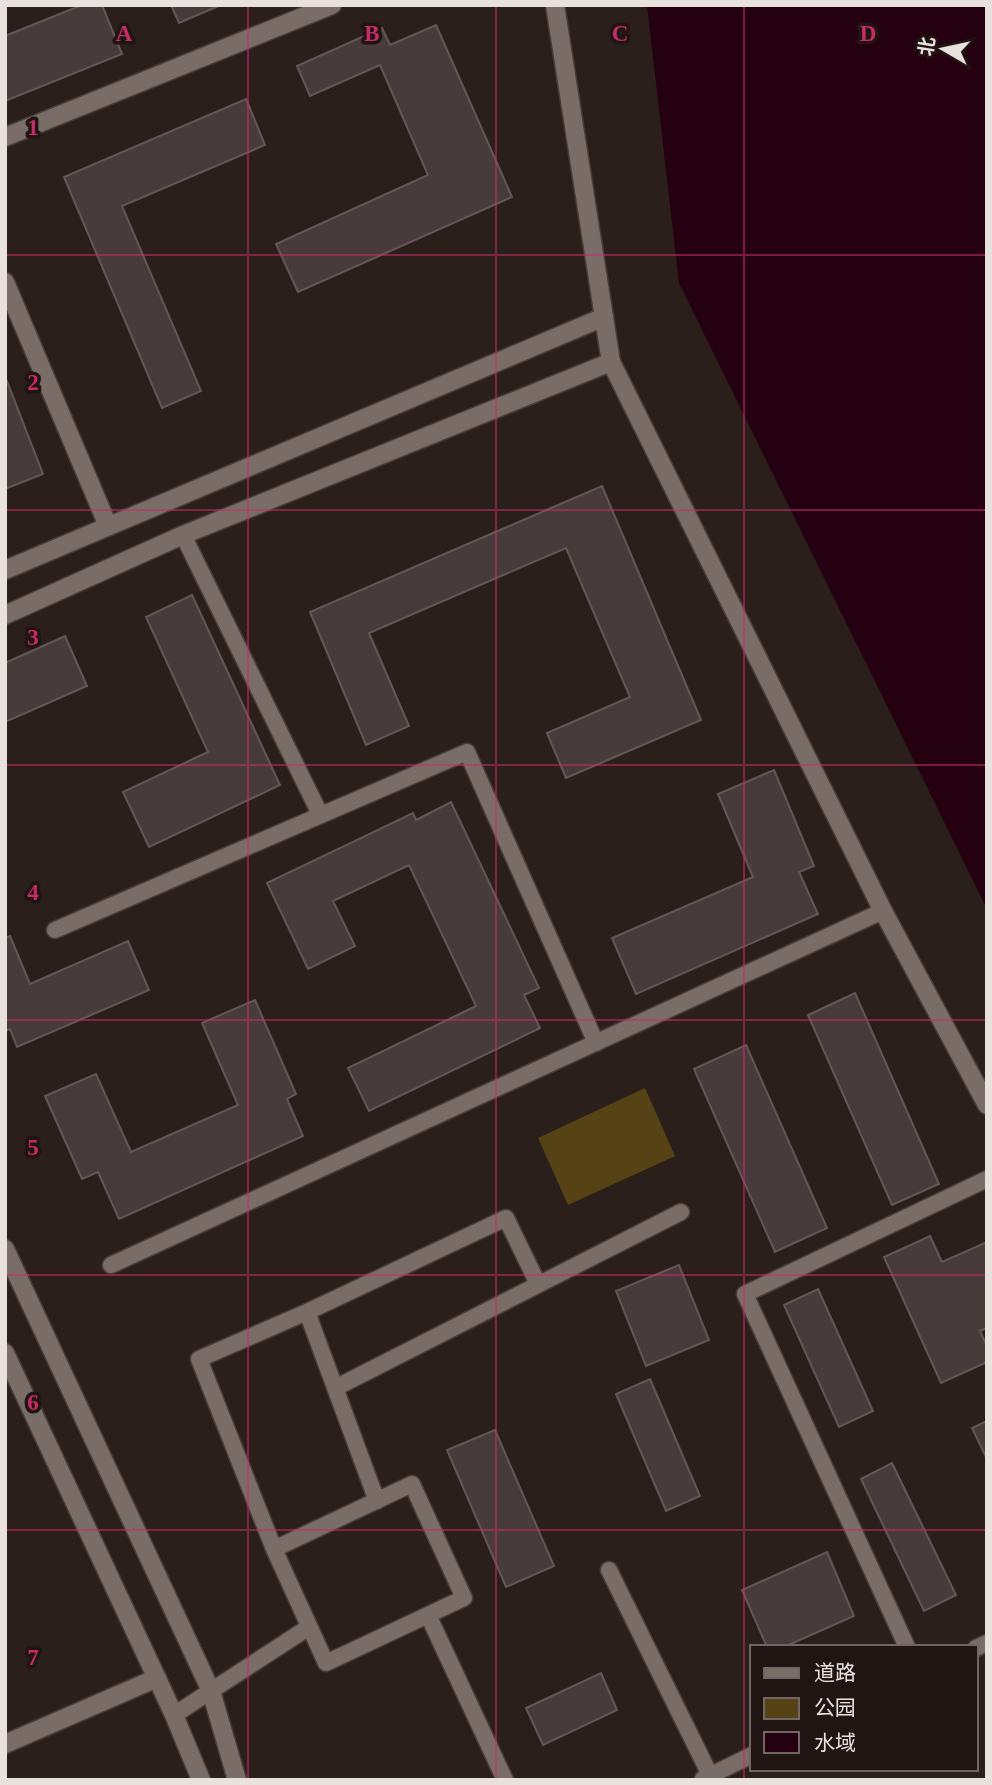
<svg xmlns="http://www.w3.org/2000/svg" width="992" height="1785" font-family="'Times New Roman','Noto Sans SC',serif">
<rect width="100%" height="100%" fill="#2a1f1b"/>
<!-- green -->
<path fill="#554316" d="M645 1088 675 1156 568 1205 538 1138Z"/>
<!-- water -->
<path fill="#240011" d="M647 5H987V909L679 283Z"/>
<!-- building -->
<path fill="#483b3b" stroke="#655757" stroke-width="2" d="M82 5H102L122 54 5 101V36Z
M171 5H221L179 23Z
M436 25 512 197 298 292 276 244 428 175 380 65 310 96 297 66 382 28 390 45Z
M246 99 265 145 122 206 201 391 162 408 64 177Z
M5 376 43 474 5 489Z
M602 486 701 720 566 778 547 733 630 697 566 548 369 633 409 726 366 745 310 612Z
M192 595 280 785 149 847 123 792 208 752 146 617Z
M65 636 87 686 5 722V663Z
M774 770 814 866 799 872 818 914 636 994 612 938 753 877 718 794Z
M451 802 539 988 524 995 540 1028 369 1111 348 1068 476 1006 409 865 333 901 355 946 308 969 267 883 413 813 416 820Z
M10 936 30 984 128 941 149 990 17 1047 10 1029 5 1031V938Z
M855 993 939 1184 892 1205 808 1015Z
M255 1000 296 1094 287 1099 303 1136 119 1219 98 1172 82 1179 45 1096 96 1074 131 1152 238 1105 202 1023Z
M746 1045 827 1228 775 1252 694 1069Z
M930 1236 942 1262 987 1242V1328L980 1331 987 1346V1362L941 1383 884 1257Z
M679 1265 709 1340 646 1366 616 1291Z
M818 1289 873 1411 839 1427 784 1305Z
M650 1379 700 1496 666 1511 616 1394Z
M987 1421V1459L972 1428Z
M495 1430 554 1566 506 1587 447 1450Z
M892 1463 956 1595 924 1611 861 1479Z
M827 1552 854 1616 784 1647H767L742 1590Z
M601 1673 617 1710 543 1745 526 1708Z"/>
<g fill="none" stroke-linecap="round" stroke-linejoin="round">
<defs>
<path id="lane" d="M183 535 320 814
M55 930 467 752 596 1043
M111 1265 883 911
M307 1312 377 1501
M335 1388 681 1212
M412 1484 464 1598 326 1663 274 1549Z
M274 1549 199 1359 307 1312 506 1218 538 1284
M609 1570 710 1775
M428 1615 505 1780
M907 1647 745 1294 987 1179
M976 1648 987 1643
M174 1715 309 1627
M703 1779 752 1755"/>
<path id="street" d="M555 5 611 362 883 911 987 1105
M5 137 332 5
M5 282 108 526
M5 1744 157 1678"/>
<path id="secondary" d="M5 570 604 317
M5 615 183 535 611 362
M5 1249 211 1691 237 1780
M5 1353 174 1715 201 1780"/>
</defs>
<!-- lane casing -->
<use href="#lane" stroke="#463c3a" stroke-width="19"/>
<!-- street casing -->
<use href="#street" stroke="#463c3a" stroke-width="21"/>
<!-- secondary casing -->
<use href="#secondary" stroke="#463c3a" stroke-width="21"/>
<!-- lane -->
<use href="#lane" stroke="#7a6d68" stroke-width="16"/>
<!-- street -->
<use href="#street" stroke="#7a6d68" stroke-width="18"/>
<!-- secondary -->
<use href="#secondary" stroke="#7a6d68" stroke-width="18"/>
</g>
<!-- grid -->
<path fill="none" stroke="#c62c68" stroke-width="2" stroke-opacity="0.55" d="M248 5V1780M496 5V1780M744 5V1780M5 255H987M5 510H987M5 765H987M5 1020H987M5 1275H987M5 1530H987"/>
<g font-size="23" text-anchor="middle" font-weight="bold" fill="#c62c68" stroke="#201512" stroke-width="7" stroke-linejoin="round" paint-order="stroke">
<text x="124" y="41">A</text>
<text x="372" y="41">B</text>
<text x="620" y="41">C</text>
<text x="868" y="41">D</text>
<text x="33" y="135">1</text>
<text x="33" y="390">2</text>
<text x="33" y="645">3</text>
<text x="33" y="900">4</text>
<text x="33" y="1155">5</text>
<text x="33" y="1410">6</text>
<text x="33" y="1665">7</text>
</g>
<!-- border -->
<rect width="992" height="1785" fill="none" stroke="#e9e1de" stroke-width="14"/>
<!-- legend -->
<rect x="750" y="1645" width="228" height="126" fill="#201512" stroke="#706764" stroke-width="2"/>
<rect x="764" y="1668" width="35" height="10" fill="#7a6d68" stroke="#706764" stroke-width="2"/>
<text x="814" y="1680" font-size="21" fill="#e9e1de">道路</text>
<rect x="764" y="1698" width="35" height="21" fill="#554316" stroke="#706764" stroke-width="2"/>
<text x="814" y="1715" font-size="21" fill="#e9e1de">公园</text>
<rect x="764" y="1732" width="35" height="21" fill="#240011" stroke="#706764" stroke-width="2"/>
<text x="814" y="1750" font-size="21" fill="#e9e1de">水域</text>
<!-- north arrow -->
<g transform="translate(943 49) rotate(279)" stroke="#201512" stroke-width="5" paint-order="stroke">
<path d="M0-5L12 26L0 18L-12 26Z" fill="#e9e1de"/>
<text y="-10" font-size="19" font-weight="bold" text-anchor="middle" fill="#e9e1de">北</text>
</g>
</svg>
